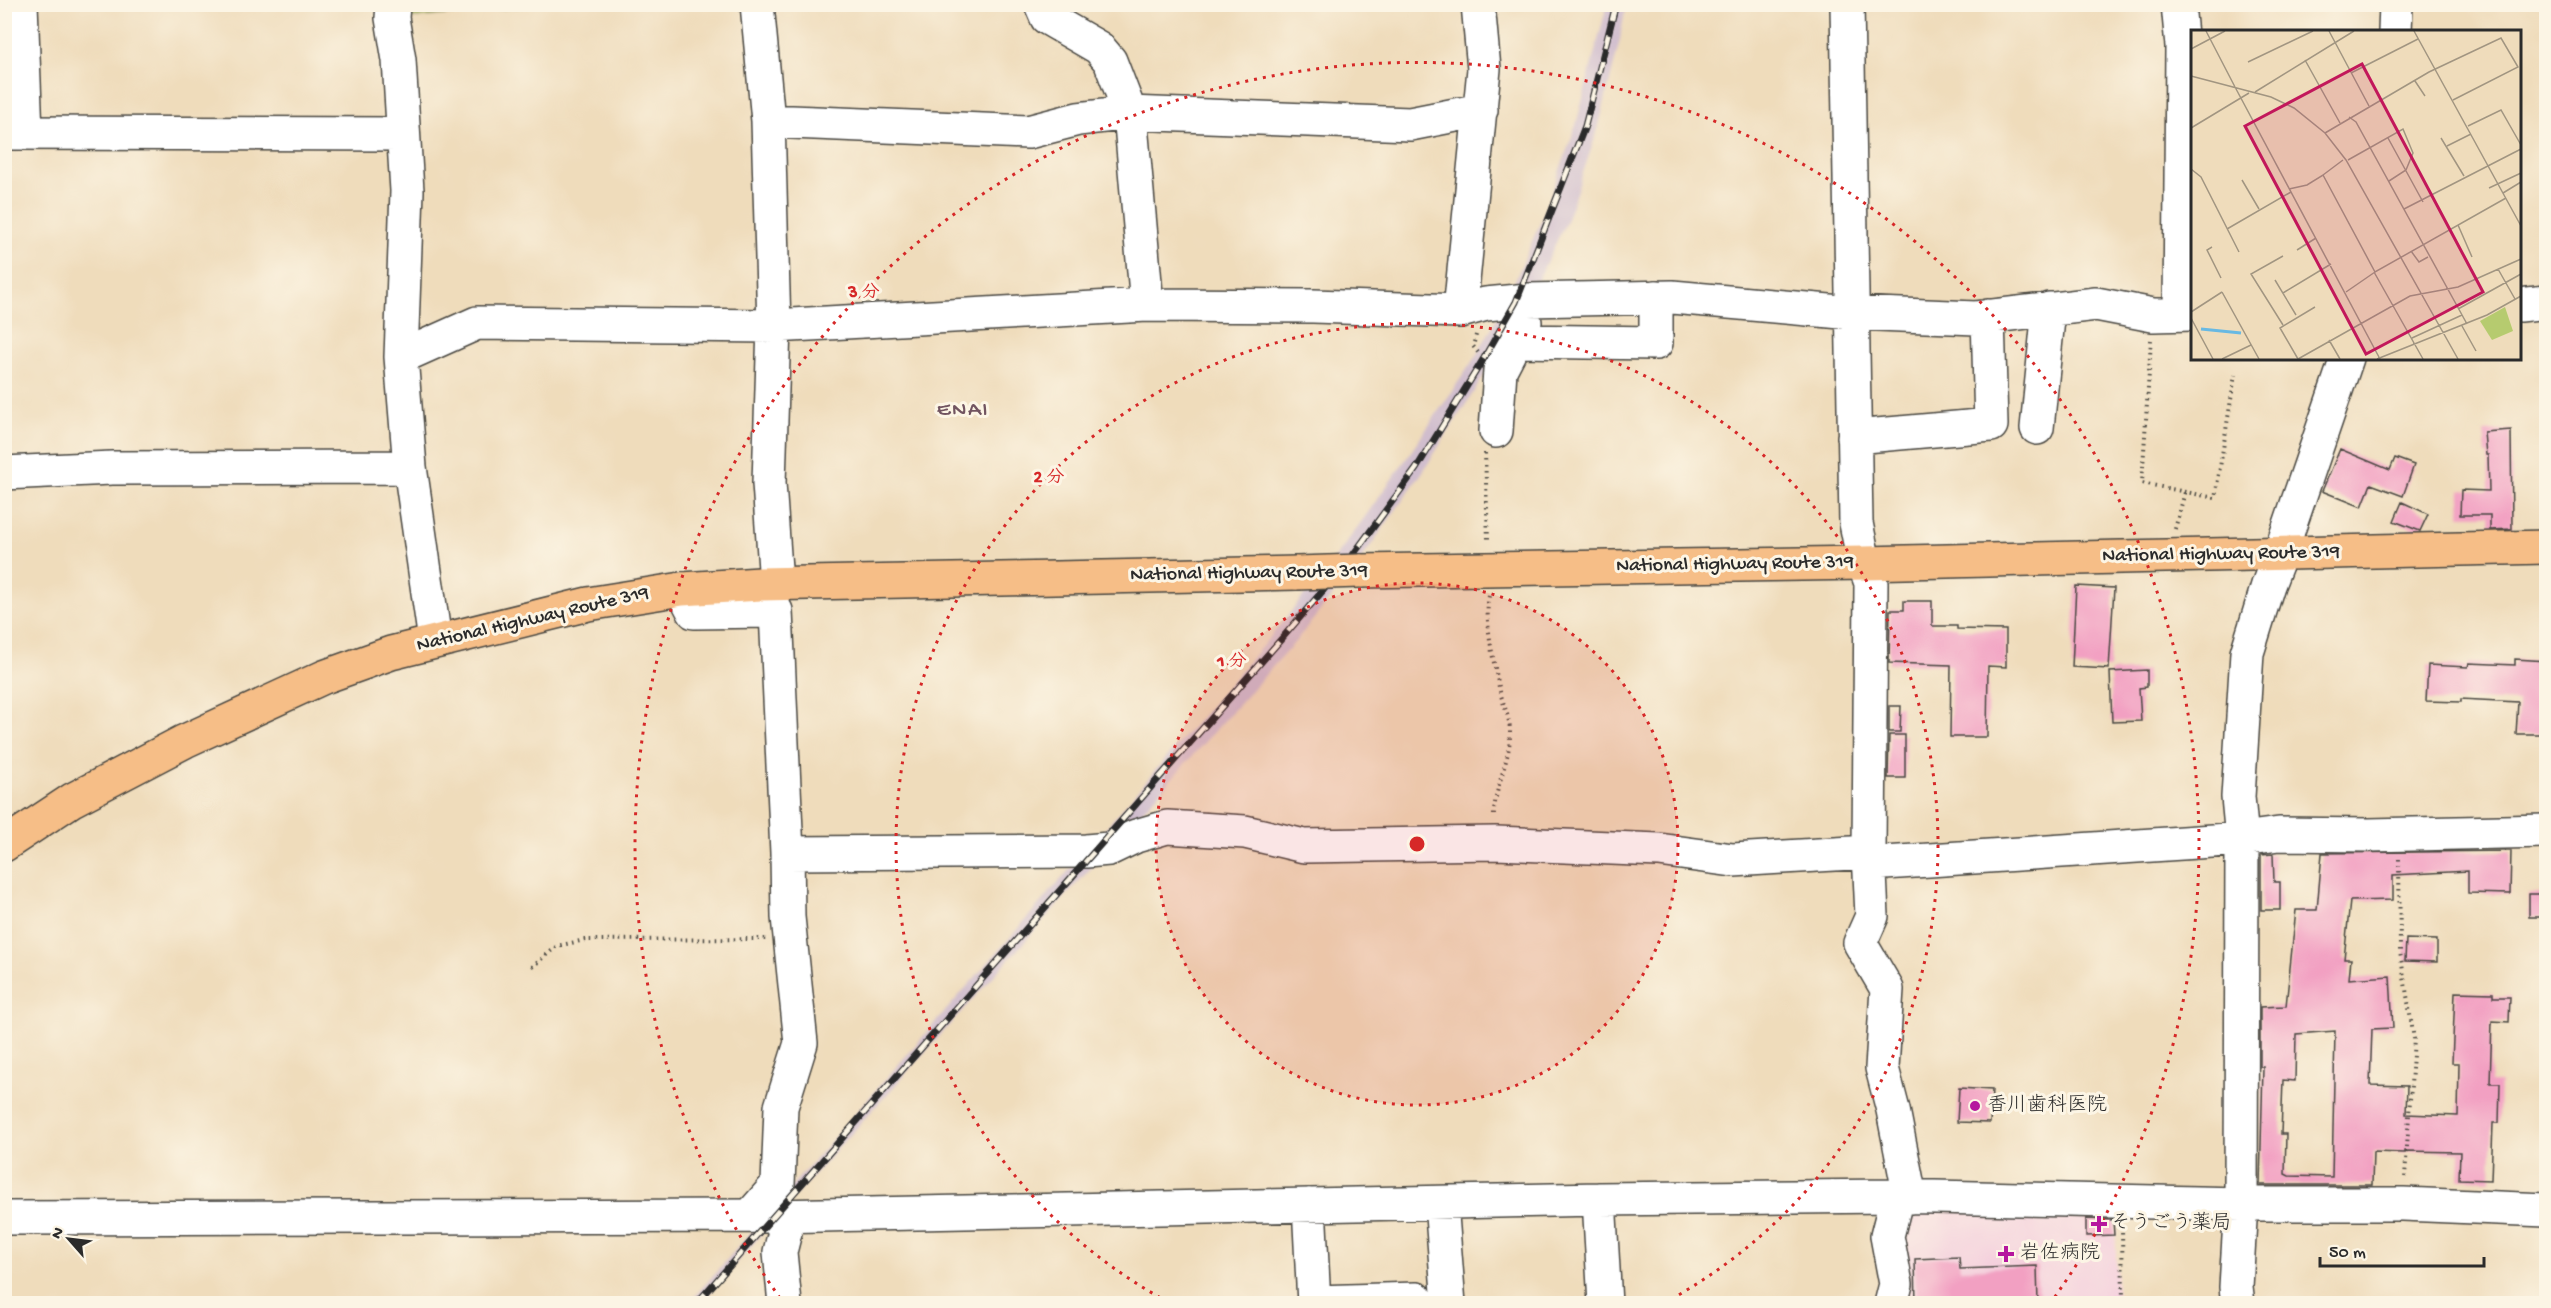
<svg xmlns="http://www.w3.org/2000/svg" width="2551" height="1308" font-family="'Gochi Hand','Klee One',sans-serif">
<rect width="100%" height="100%" fill="#fcf5e5"/>
<filter id="ink" filterUnits="userSpaceOnUse"><feTurbulence type="fractalNoise" baseFrequency=".0167" numOctaves="2"/><feDisplacementMap in="SourceGraphic" scale="12" xChannelSelector="R" yChannelSelector="G"/><feConvolveMatrix kernelMatrix="1 2 1 2 8 2 1 2 1" color-interpolation-filters="sRGB"/></filter>
<filter id="wash" filterUnits="userSpaceOnUse"><feTurbulence type="fractalNoise" baseFrequency=".008" numOctaves="4" result="noise"/><feDisplacementMap in="SourceGraphic" scale="24" xChannelSelector="R" yChannelSelector="G"/><feGaussianBlur stdDeviation="1.35" result="paint"/><feColorMatrix in="noise" values="0 0 0 0 0 0 0 0 0 0 0 0 0 0 0 0 0 1.4 0 .05"/><feComposite in="paint" operator="in"/></filter>
<g filter="url(#wash)">
<rect width="100%" height="100%" fill="#efdcbb"/>
<!-- built -->
<path fill="#f4cfdd" d="M1905 1203 2115 1207 2117 1303H1902L1897 1265Z"/>
<!-- industrial -->
<path fill="#d0bdcd" d="M1607 5H1626L1620 40 1598 129 1566 222 1528 300 1482 379 1422 473 1357 565 1295 642 787 1205 701 1303 688 1304 1086 851 1276 630 1339 553 1404 462 1478 353 1505 303 1544 214 1576 125Z"/>
<!-- green -->
<path fill="#b6cb6f" stroke="#707b4d" stroke-width="1.5" d="M402 5H518V7L401 19Z"/>
<g id="blocks">
<!-- building -->
<path fill="#f2a0c2" fill-rule="evenodd" d="M2511 430 2512 529 2490 530V515H2460L2461 490 2489 491 2488 455H2486L2484 432Z
M2340 449 2390 470 2395 458 2414 465 2403 496 2371 484 2362 507 2322 491Z
M2402 502 2428 514 2420 531 2394 521Z
M2076 586 2114 588 2109 669 2072 667Z
M1904 601H1932V626H1957V629L2006 630V667L1988 666 1987 737H1950L1951 665 1889 663 1890 610H1904Z
M2515 659 2547 661V734H2516L2518 702 2461 699V702L2426 701 2428 665 2468 667 2469 663 2515 665Z
M2147 670V687L2139 688 2141 721 2112 722 2110 672Z
M1889 706H1901L1900 732H1889Z
M1889 735H1905V778H1888Z
M2511 851 2510 894 2468 893V871L2393 875V900L2350 901 2344 959H2351L2349 979 2390 976 2393 1028 2372 1029 2370 1085 2407 1086 2406 1114 2458 1116 2459 1063H2452L2455 992 2493 993V997H2510L2509 1022 2492 1021 2490 1083H2500L2499 1123H2493L2491 1180 2459 1179 2460 1152 2405 1151V1153L2373 1152 2372 1185H2260L2263 1067H2260V1007L2286 1006 2296 910H2317L2322 853ZM2335 1031 2332 1177 2289 1176 2285 1174 2286 1134H2281L2283 1080 2295 1081 2296 1034Z
M2273 854 2274 882H2280V910H2261V855Z
M2529 894H2547V917H2529Z
M2406 939 2437 940V962L2405 961Z
M1959 1088 1992 1090 1990 1123 1957 1122Z
M2086 1219 2113 1220 2114 1235 2086 1236Z
M1959 1257 1960 1269 2037 1266 2038 1304H1916L1915 1259Z"/>
</g>
</g>
<g filter="url(#ink)">
<use href="#blocks" fill-opacity="0" stroke="#484641" stroke-width="1.5"/>
<g fill="none" stroke-linecap="round" stroke-linejoin="round">
<defs>
<path id="minor" d="M21 4 26 133
M393 4 392 18 399 60 407 191 401 357 410 467 435 641
M757 4 768 121 774 326 769 483 775 569
M1041 4 1047 18 1099 48 1110 61 1130 113 1147 305
M2178 4 2182 46 2180 314
M2395 32 2396 4
M768 121 1028 132 1078 119 1130 113 1410 124 1481 110
M4 133 403 134
M2520 305 2546 302
M1460 311 1484 69 1478 4
M1515 341 1656 343V297
M401 357 477 323 774 326 1147 305 1313 306 1460 311 1486 304 1528 300 1672 297 1852 313 1976 318 2096 304 2153 315 2192 314
M2037 428 2049 309
M1496 431 1500 370 1525 322
M1854 437 1991 425 1988 316
M4 473 112 468 410 467
M682 589 694 612 776 611 787 853
M1869 852 1872 916 1860 943 1887 989 1882 1068 1893 1110 1910 1197
M1870 864 2242 839 2279 834 2369 835 2546 831
M1599 1199 1605 1304
M1441 1203 1449 1304
M1309 1205 1314 1304
M751 1215 778 1184 781 1107 801 1043 788 917 787 853 1086 851 1109 849 1136 836 1167 827 1245 832 1304 846 1496 843 1659 850 1733 860 1869 852 1871 583 1864 563 1856 523 1847 4
M4 1218 773 1216 1599 1199 1892 1196 2241 1204H2403L2546 1210
M1314 1302 1417 1299
M785 1304 780 1252 789 1216
M1891 1304 1896 1284 1887 1236 1897 1197
M2238 1304 2236 1287 2241 1204 2242 839 2238 797 2247 653 2268 585 2280 554 2347 358"/>
<path id="highway" d="M1360 571 1864 563 2546 547
M4 845 72 800 185 741 324 677 391 653 588 604 682 589 760 584 1297 573"/>
</defs>
<!-- minor casing -->
<use href="#minor" stroke="#484641" stroke-width="36"/>
<!-- highway casing -->
<use href="#highway" stroke="#484641" stroke-width="36"/>
<!-- path -->
<path stroke="#484641" stroke-width="4" stroke-dasharray="1.5 4.5" stroke-linecap="butt" d="M1476 335 1473 346 1480 355
M2151 340 2142 483 2215 498 2235 375
M1485 453 1488 539
M2175 529 2185 492
M1489 596C1484 620 1494 663 1499 687 1502 703 1510 716 1510 732 1511 761 1493 788 1494 818
M2399 859 2400 952 2414 1039 2405 1177
M532 967 557 946 585 940 766 939
M2122 1226 2123 1304"/>
<!-- minor -->
<use href="#minor" stroke="#fff" stroke-width="33"/>
<!-- highway -->
<use href="#highway" stroke="#f6be87" stroke-width="33"/>
<defs>
<path id="rail" d="M696 1304 1284 636 1350 559 1416 469 1484 358 1516 302 1585 126 1616 4"/>
</defs>
<!-- rail casing -->
<use href="#rail" stroke="#2b2b2b" stroke-width="7"/>
<!-- rail -->
<use href="#rail" stroke="#fcf5e5" stroke-width="4.5" stroke-dasharray="14" stroke-linecap="butt"/>
<defs>
<path id="highway-bridge" d="M1297 573 1360 571"/>
</defs>
<!-- highway-bridge casing -->
<use href="#highway-bridge" stroke="#484641" stroke-width="36" stroke-linecap="butt"/>
<!-- highway-bridge -->
<use href="#highway-bridge" stroke="#f6be87" stroke-width="33"/>
</g>
</g>
<!-- distance rings -->
<circle cx="1417" cy="844" r="261" fill="#d62828" fill-opacity=".12"/>
<g fill="none" stroke="#d62828" stroke-width="3" stroke-dasharray="3 6">
<circle cx="1417" cy="844" r="261"/>
<path d="M1168 1302A521 521 0 1 1 1666 1302"/>
<path d="M780 1298A782 782 0 1 1 2054 1298"/>
</g>
<!-- markers -->
<g fill="#b5179e" stroke="#fcf5e5" stroke-width="2">
<circle cx="1975" cy="1106" r="6"/>
<path d="M2096 1215h6v6h6v6h-6v6h-6v-6h-6v-6h6z"/>
<path d="M2003 1245h6v6h6v6h-6v6h-6v-6h-6v-6h6z"/>
</g>
<g text-anchor="middle" dominant-baseline="central" stroke-width="6" stroke-linejoin="round" paint-order="stroke">
<!-- street labels -->
<g font-size="20" fill="#2b2b2b" stroke="#fcf5e5">
<text transform="translate(2221 555) rotate(-1)">National Highway Route 319</text>
<text transform="translate(1735 565) rotate(-1)">National Highway Route 319</text>
<text transform="translate(1249 574) rotate(-1)">National Highway Route 319</text>
<text transform="translate(533 620) rotate(-13)">National Highway Route 319</text>
</g>
<!-- poi labels -->
<g font-size="20" fill="#2b2b2b" stroke="#fcf5e5" text-anchor="start">
<text x="1987" y="1106">香川歯科医院</text>
<text x="2111" y="1224">そうごう薬局</text>
<text x="2020" y="1254">岩佐病院</text>
</g>
<!-- quarter labels -->
<g font-size="22" letter-spacing="1.5" fill="#715460" stroke="#fcf5e5">
<text x="963" y="411">ENAI</text>
</g>
</g>
<!-- overview -->
<g transform="translate(2191 30)">
<rect width="330" height="330" fill="#efdcbb"/>
<path d="M314 277 322 301 301 310 289 291Z" fill="#b6cb6f"/>
<path fill="none" stroke="#68b9e3" stroke-width="3" d="M10 299 50 303"/>
<path fill="none" stroke="#a19581" stroke-width="1.5" d="M15 1 44 57M138 1 178 76M223 1 330 196M0 19 34 1M114 30 149 93M57 32 122 1M160 43 227 9M0 46 80 67 103 78 134 103 155 130 267 329M224 51 234 66M44 57 189 329M64 62 163 1M158 87 165 92 276 294M277 96 310 80 330 115M0 98 58 63M134 103 238 42 310 8 327 37 262 70M197 108 232 172M250 108 273 146M256 116 280 104M157 130 212 99 222 123 215 140 198 151M0 139 10 147 48 222M132 145 152 130M51 150 68 179M298 158 330 143M98 159 116 155 132 145 184 242 315 168M312 163 330 152M213 179 330 119M267 195 281 227M36 199 100 162M21 217 16 220 30 248M106 220 125 208M220 221 228 232 237 227M307 239 324 269M183 242 232 329M84 250 105 285M31 262 68 329M155 262 184 242M92 263 140 234M267 279 330 244M0 282 31 262M0 288 22 329M92 295 60 244 92 226M271 296 285 321M221 308 271 285M138 310 149 329M31 329 60 315M107 329 219 266 267 257 330 229M107 329 89 298 124 277M186 329 296 285 330 266"/>
<path fill="#c2185b" fill-opacity="0.15" stroke="#c2185b" stroke-width="3" d="M171 34 292 262 175 324 54 96Z"/>
<rect width="330" height="330" fill="none" stroke="#2b2b2b" stroke-width="3"/>
</g>
<circle cx="1417" cy="844" r="9" fill="#d62828" stroke="#fcf5e5" stroke-width="3"/>
<g font-size="18" text-anchor="middle" font-weight="bold" fill="#d62828" stroke="#fcf5e5" stroke-width="6" stroke-linejoin="round" paint-order="stroke">
<text x="864" y="297">3 分</text>
<text x="1049" y="482">2 分</text>
<text x="1232" y="666">1 分</text>
</g>
<!-- margin -->
<rect width="2551" height="1308" fill="none" stroke="#fcf5e5" stroke-width="24"/>
<!-- north arrow -->
<g transform="translate(69 1239) rotate(298)" stroke="#fcf5e5" stroke-width="4.5" paint-order="stroke">
<path d="M0-4.5L10 22L0 15L-10 22Z" fill="#2b2b2b"/>
<text y="-9" font-size="16" font-weight="bold" text-anchor="middle" fill="#2b2b2b">N</text>
</g>
<!-- scale -->
<path d="M2320 1257v9h164v-9" fill="none" stroke="#2b2b2b" stroke-width="3"/>
<text x="2329" y="1257" font-size="18" fill="#2b2b2b" stroke="#fcf5e5" stroke-width="4.5" paint-order="stroke">50 m</text>
</svg>
